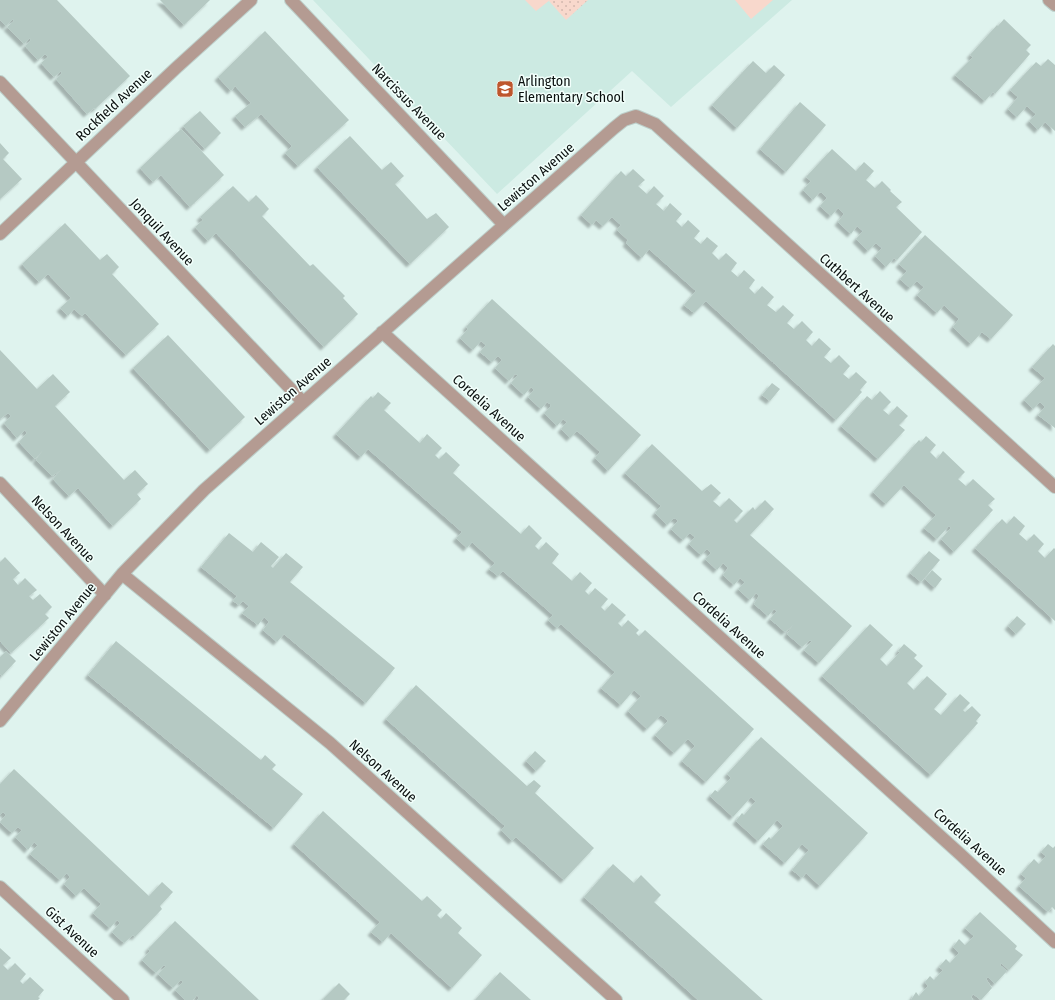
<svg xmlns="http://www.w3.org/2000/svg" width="1055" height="1000" font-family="'Fira Sans Condensed',sans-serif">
<defs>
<pattern id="garden-dots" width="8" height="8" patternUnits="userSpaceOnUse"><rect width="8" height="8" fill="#f8d8cc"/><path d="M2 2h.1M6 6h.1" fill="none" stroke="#d3b8ae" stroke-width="1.8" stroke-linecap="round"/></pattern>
<filter id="shadow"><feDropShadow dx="-3.5" dy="3.5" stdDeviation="1" flood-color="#0004"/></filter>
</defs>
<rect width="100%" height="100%" fill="#dff3ee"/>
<!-- built -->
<path fill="#cceae2" d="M313 0H792L671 107 632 71 497 194Z"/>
<!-- park -->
<path fill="#f8d8cc" d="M525 0H550L536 11Z
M735 0H773L751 19Z"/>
<!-- garden -->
<path fill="url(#garden-dots)" d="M550 0H588L566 20 549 1Z"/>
<!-- building -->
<path fill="#b5c9c3" filter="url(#shadow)" d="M0 0H57L130 76 95 109 94 108 87 114 56 79 62 73 61 71 54 77 41 63 48 57 45 54 38 60 25 46 31 40 30 38 24 44 7 27 14 21 13 19 6 26 0 20Z
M160 0H210L184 25Z
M1004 19 1031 45 1026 50 1030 54 995 94 993 92 985 101 955 75 973 57 970 55 997 25 998 26Z
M265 31 349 120 298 166 285 153 292 146 261 114 245 127 235 116 251 103 235 86 231 91 218 77Z
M1048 59 1055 65V131L1045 122 1038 130 1029 121 1036 114 1027 106 1017 117 1008 109 1018 97 1010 90 1036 62 1041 66Z
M753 61 766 73 774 65 785 75 737 128 712 105Z
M800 102 826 125 786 172 760 149Z
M200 111 221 133 205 149 183 126Z
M181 129 224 175 190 207 161 175 153 182 140 168Z
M350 136 382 170 391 162 404 176 395 184 427 219 436 213 449 227 410 264 317 167Z
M0 143 9 153 3 159 22 179 0 199Z
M832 149 856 171 864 162 874 171 866 180 875 188 882 181 891 190 890 191 902 202 896 207 922 232 897 260 894 258 886 267 875 256 882 248 876 243 868 251 856 239 863 231 857 226 851 234 838 222 844 214 838 208 831 216 820 206 827 198 822 193 820 192 813 200 803 190 811 181 806 177Z
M633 169 645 180 638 186 647 194 654 186 664 196 656 204 664 211 670 203 682 214 676 221 682 227 688 220 700 231 694 238 701 244 707 237 718 246 712 253 719 260 726 253 737 263 731 271 738 277 744 270 755 280 749 288 755 294 762 286 774 297 767 305 776 312 783 305 794 315 787 323 794 329 802 321 813 332 806 340 812 346 819 338 831 349 824 357 831 363 839 355 850 366 843 374 849 379 856 372 867 382 860 390 862 392 836 420 706 301 694 313 684 305 696 291 649 249 642 258 626 243 628 240 617 230 621 225 612 217 603 226 596 220 592 225 581 215 621 171 626 176Z
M233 186 249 202 256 195 262 201 269 209 262 216 310 266 313 264 345 296 343 298 358 314 324 347 216 233 208 241 195 227 203 220 200 217Z
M65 223 100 260 107 254 119 267 112 274 159 324 126 355 85 313 82 316 74 309 68 316 60 308 71 298 48 274 39 282 22 264Z
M925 235 1013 315 991 339 982 332 971 344 953 327 959 319 944 305 937 313 917 295 924 287 917 281 910 288 900 279 907 271 899 264Z
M492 299 641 435 608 471 595 458 600 452 582 435 577 431 570 438 561 429 567 422 563 419 557 426 544 413 551 406 550 404 547 402 541 409 528 397 534 390 531 387 524 395 511 383 518 375 515 374 509 381 495 368 502 360 498 356 492 362 480 352 486 345 481 341 473 350 460 338 468 329 466 327Z
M168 335 245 417 210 450 133 368Z
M1053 344 1055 346V428L1038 415 1045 407 1040 402 1033 409 1024 400 1045 378 1032 367Z
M0 350 37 389 53 374 70 392 55 406 124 480 135 470 148 484 137 494 141 499 113 526 78 488 69 496 53 479 61 470 52 476 36 460 43 450 35 459 19 442 27 433 25 430 17 438 4 423 11 416 8 413 0 419Z
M772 383 780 389 770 401 762 395Z
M880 391 891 402 883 410 889 415 897 406 908 416 899 425 905 430 878 459 841 426 867 396 872 400Z
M378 392 391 403 384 410 420 443 427 434 442 448 435 455 439 459 446 452 460 465 453 473 521 534 529 525 542 538 535 546 539 550 546 542 559 554 552 563 571 580 572 581 580 572 592 583 585 591 589 595 595 588 608 599 601 607 605 611 612 603 626 615 618 623 622 627 628 620 639 630 636 633 639 636 645 630 754 729 706 782 682 761 695 746 688 739 674 753 655 735 668 721 664 717 661 715 647 729 628 711 641 696 634 690 621 705 601 688 615 672 561 624 557 628 548 620 553 615 503 571 498 576 489 569 495 563 472 542 467 548 456 538 462 532 368 449 361 457 336 434 371 396 373 398Z
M926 436 936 445 930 452 937 459 943 451 965 472 958 479 966 486 973 479 995 499 988 505 993 510 954 552 941 539 951 528 949 526 937 539 924 528 936 515 904 485 886 504 873 492 919 440 921 442Z
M652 444 702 491 711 484 721 493 713 501 720 507 729 498 743 511 734 520 737 523 753 507 755 510 765 500 774 509 750 535 852 626 819 663 804 650 812 641 810 640 802 647 787 634 793 625 785 632 770 619 777 611 774 609 768 616 754 604 759 596 756 593 750 600 738 589 745 582 740 578 734 585 723 575 728 568 723 563 717 570 705 559 711 553 707 549 701 555 689 544 695 537 690 533 683 540 671 529 678 521 676 519 674 518 667 525 655 513 661 506 625 473Z
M1014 516 1025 526 1019 534 1027 541 1034 534 1044 544 1038 551 1045 558 1054 548 1055 549V621L975 548 1002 519 1007 524Z
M229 533 253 552 261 542 279 557 271 566 273 568 286 553 303 567 290 582 395 668 366 703 284 634 277 642 263 630 269 622 264 617 258 625 242 613 249 606 243 601 239 605 233 601 237 596 201 567Z
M929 551 940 560 921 582 910 573Z
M5 557 20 573 13 579 18 585 25 578 37 590 29 596 33 600 40 594 52 607 45 614 49 618 11 653 0 641V562Z
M932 570 942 579 935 588 925 579Z
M1017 616 1026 624 1016 634 1008 626Z
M870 624 893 645 880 659 887 666 900 652 898 651 904 644 917 655 914 658 923 666 907 683 914 690 927 676 947 694 934 709 941 715 960 694 970 703 963 710 965 712 972 706 981 715 976 721 978 723 931 775 822 676Z
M116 641 261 760 265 755 276 765 272 769 303 794 274 828 88 675Z
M6 651 16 661 2 676 0 674V657Z
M416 685 527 786 534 780 541 786 535 793 594 848 564 880 516 837 512 841 501 830 505 826 386 719Z
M761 737 868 833 820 886 806 873 802 878 792 870 809 850 802 844 785 863 763 844 769 837 771 839 783 826 777 820 758 841 736 821 742 813 744 815 756 801 753 799 751 797 733 817 710 796 715 790 718 792 731 778 727 774Z
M535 751 546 761 536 771 526 761Z
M14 769 149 896 162 882 173 892 160 906 162 909 135 937 133 935 124 943 112 932 120 923 117 920 110 928 93 913 101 904 84 888 76 896 64 884 70 877 67 873 60 880 30 854 38 845 36 844 34 842 28 850 15 837 22 830 18 827 12 833 0 822 6 815 3 812 0 815V784Z
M323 811 422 901 427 896 442 910 437 915 441 919 446 913 462 928 458 933 482 955 452 988 391 933 383 942 371 932 380 922 294 844Z
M1048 844 1053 848 1055 846V910L1052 907 1048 912 1019 886 1026 878 1021 874 1034 859 1039 864 1046 856 1041 852Z
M613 864 634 883 641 875 661 895 654 902 763 1000H698L664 969 584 897Z
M980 912 1017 946 1015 949 1023 955 1009 970 1001 963 1000 965 1007 971 995 984 988 977 986 979 992 988 981 1000 973 994 971 997 973 1000H911L916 992 919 996 928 986 925 982 930 976 934 980 943 970 939 967 946 959 950 963 959 953 953 947 959 939 965 945 974 936 965 928Z
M175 921 224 967 259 1000H197L199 998 197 995 193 1000H185L175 990 183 982 181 980 173 988 158 974 166 966 164 965 156 973 142 960 150 951 148 949Z
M0 948 11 958 3 965 8 970 15 963 26 974 20 981 23 984 30 977 44 990 38 997 40 998 38 1000H0Z
M500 972 521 991 531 1000H475Z
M339 983 350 994 344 1000H324L323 999Z"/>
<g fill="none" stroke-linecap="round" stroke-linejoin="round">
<defs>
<path id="street" d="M291 0 504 225
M1049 0 1055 5
M0 82 303 402
M0 234 176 68 251 0
M382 332 960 854 1055 942
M0 483 105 595
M122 574 330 743 616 1000
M0 721 122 574 204 490 614 128 624 120 636 116 655 124 1055 487
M0 887 123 1000"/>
</defs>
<!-- street casing -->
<use href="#street" stroke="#bdcfca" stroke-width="14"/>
<!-- street -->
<use href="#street" stroke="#b49b92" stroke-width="12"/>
</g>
<!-- icons -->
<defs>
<symbol id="school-square" viewBox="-11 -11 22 22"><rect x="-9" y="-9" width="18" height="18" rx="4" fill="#be562d" stroke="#f2fffb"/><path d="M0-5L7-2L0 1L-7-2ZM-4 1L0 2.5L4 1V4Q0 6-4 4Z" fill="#fff"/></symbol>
</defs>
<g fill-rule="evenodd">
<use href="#school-square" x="495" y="79" width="20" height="20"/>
</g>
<g text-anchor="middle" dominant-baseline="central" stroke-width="3" stroke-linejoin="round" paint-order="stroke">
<!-- poi labels -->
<g font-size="14" fill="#090f0e" stroke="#f2fffb" text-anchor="start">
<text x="518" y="81">Arlington<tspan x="518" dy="16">Elementary School</tspan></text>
</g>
<!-- street labels -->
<g font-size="14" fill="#090f0e" stroke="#f2fffb">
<text transform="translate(409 102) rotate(46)">Narcissus Avenue</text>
<text transform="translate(114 105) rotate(-43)">Rockfield Avenue</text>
<text transform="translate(536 177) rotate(-41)">Lewiston Avenue</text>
<text transform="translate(162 232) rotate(47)">Jonquil Avenue</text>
<text transform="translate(857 288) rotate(42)">Cuthbert Avenue</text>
<text transform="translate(293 391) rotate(-41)">Lewiston Avenue</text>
<text transform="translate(489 408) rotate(42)">Cordelia Avenue</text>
<text transform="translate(63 529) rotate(47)">Nelson Avenue</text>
<text transform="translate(63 622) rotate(-51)">Lewiston Avenue</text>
<text transform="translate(729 625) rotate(42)">Cordelia Avenue</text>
<text transform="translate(383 771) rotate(42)">Nelson Avenue</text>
<text transform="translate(970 842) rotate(42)">Cordelia Avenue</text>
<text transform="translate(72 932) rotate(43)">Gist Avenue</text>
</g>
</g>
</svg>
